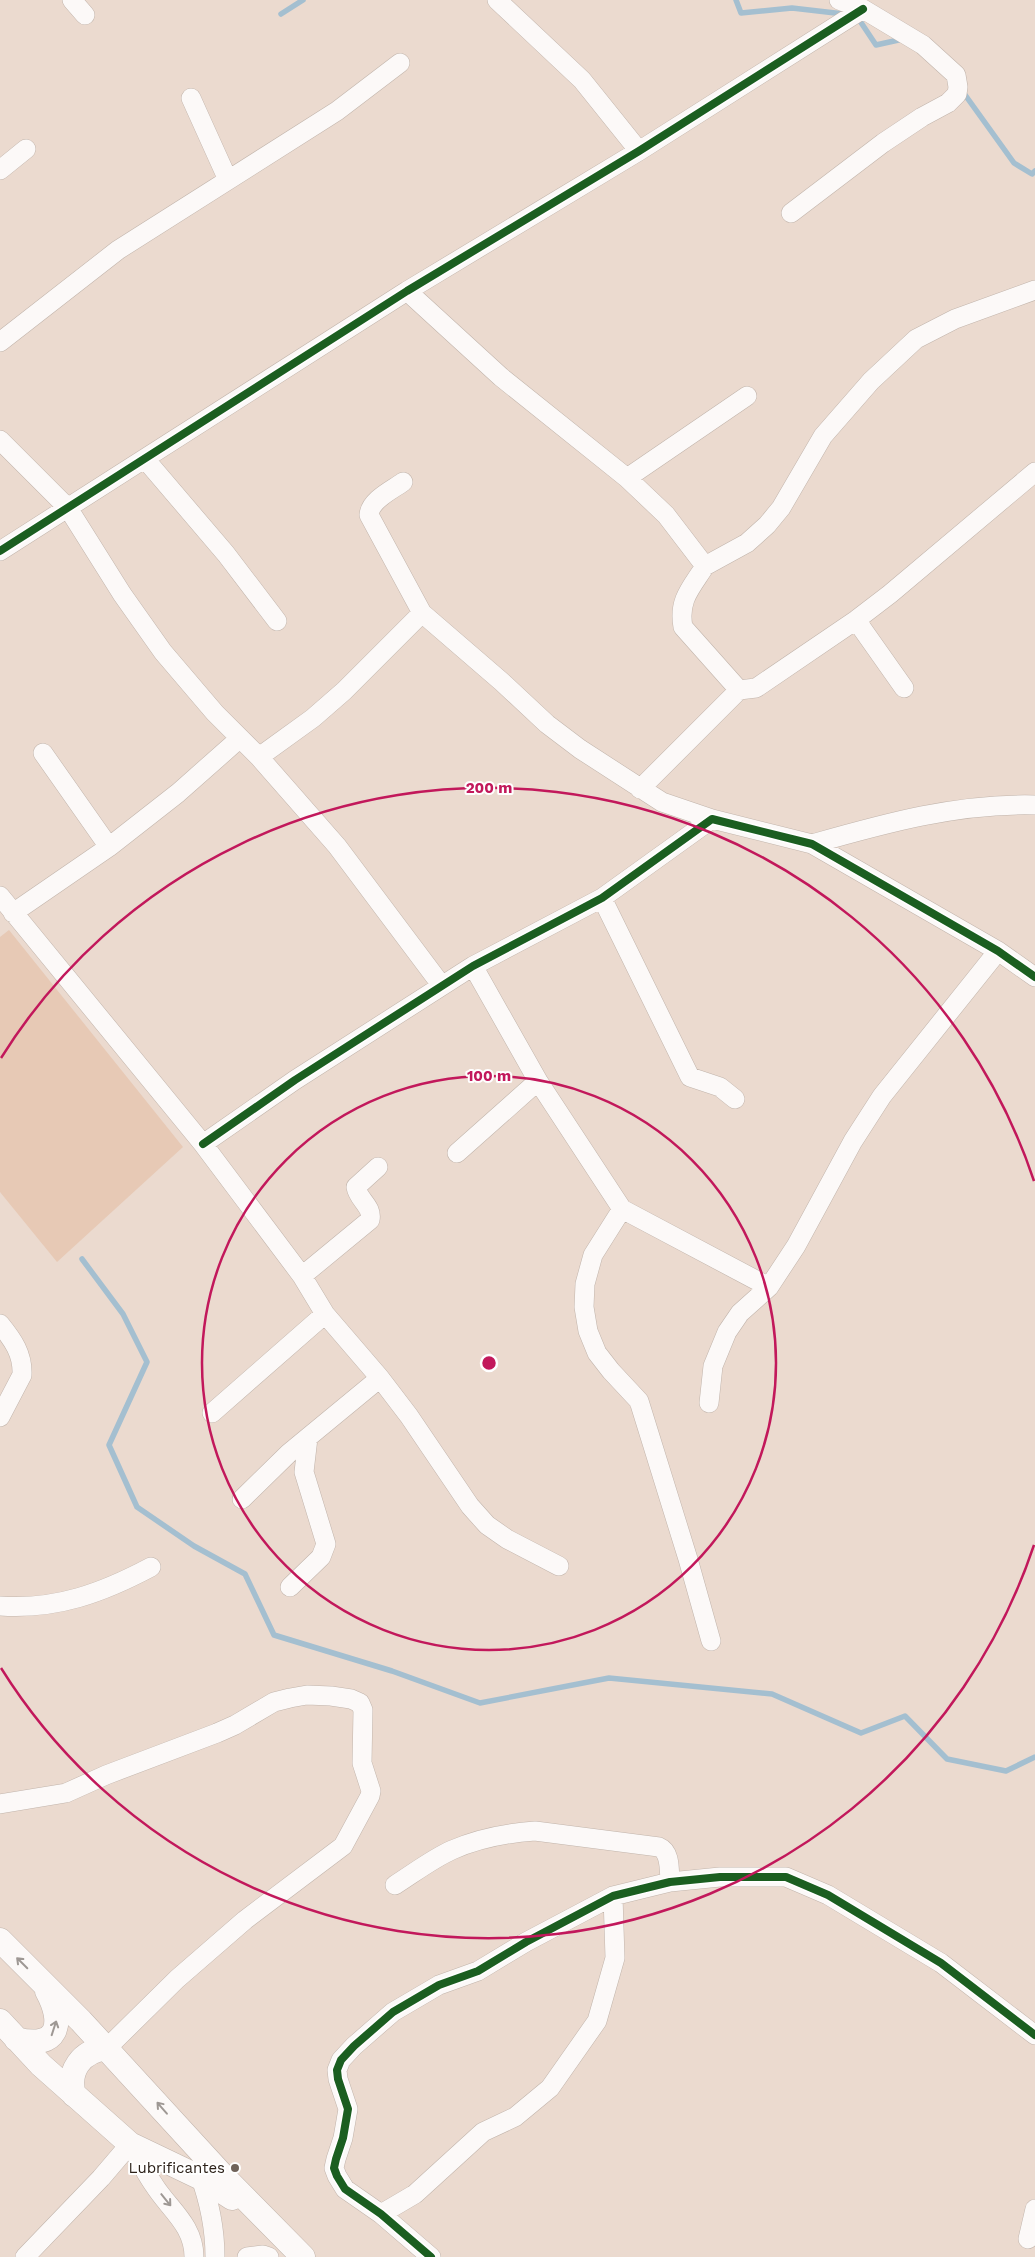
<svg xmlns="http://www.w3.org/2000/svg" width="1035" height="2257" font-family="'Work Sans',sans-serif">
<rect width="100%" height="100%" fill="#ebdacf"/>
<!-- pitch -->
<path fill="#e7c9b5" d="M9 930 183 1147 57 1262 0 1192V937Z"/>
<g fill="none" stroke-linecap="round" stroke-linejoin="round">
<!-- stream -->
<path stroke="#a4bfd0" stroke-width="5.5" d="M736 0 741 13 792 8 844 14
M281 14 303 0
M856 15 876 45 903 39
M963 92 1014 163 1032 174 1035 171
M82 1259 123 1314 147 1362 109 1445 137 1507 194 1546 245 1574 274 1635 392 1671 480 1703 609 1678 772 1694 861 1733 905 1716 947 1759 1006 1771 1035 1757"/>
<defs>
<path id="minor" d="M72 0 85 15
M497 0 582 80 639 151
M191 98 228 180
M0 170 26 149
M791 213 883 143 922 117 948 103 957 94 958 87 956 75 923 45 863 9 839 0
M407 291 501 377 627 478 666 515 705 566C691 588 678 600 683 627L739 690
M0 342 118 250 337 111 400 63
M0 440 68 508 122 594 163 652 215 713 259 757 337 846 442 986
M145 459 226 554 277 621
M627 478 747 396
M403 482C392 490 370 500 369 515L422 613
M0 551 407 291 639 151 863 9
M705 566 747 543 767 525 781 508 823 436 871 381 916 339 955 319 1035 290
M856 620 904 688
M43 753 109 847
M259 757 313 718 344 691 422 613 502 682 547 724 580 749 662 802 712 819
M640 789 739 690 756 688 856 620 890 594 1035 472
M812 844C886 823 958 803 1035 805
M0 896 203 1144 302 1276 325 1314 380 1378 409 1416 470 1506 487 1525 507 1539 559 1566
M602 898 690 1077 720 1087 735 1099
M13 913 109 847 178 793 239 739
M473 966 538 1081 622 1209 593 1255 585 1284 584 1307 588 1331 597 1353 611 1371 639 1401 688 1559 711 1641
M203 1144 295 1080 473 966 602 898 712 819 812 844 998 951 1035 977
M457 1153 538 1081
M622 1209 769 1287
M302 1276 370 1220C373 1206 358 1200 356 1187L378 1167
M0 1324C13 1340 23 1354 22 1375L0 1417
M709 1403 713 1366 727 1332 740 1313 769 1287 796 1246 853 1141 882 1096 998 951
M212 1413 325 1314
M242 1499 289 1453 380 1378
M290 1587 321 1557 326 1544 304 1472 308 1438
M0 1606C56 1610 102 1593 151 1567
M0 1804 66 1793 106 1775 217 1733 235 1725 274 1702 290 1698 307 1695 331 1696 351 1699 360 1703 363 1710 362 1763 371 1791 370 1796 343 1846 245 1920 177 1979 107 2048
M395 1885C414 1873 432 1859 452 1850 477 1839 507 1833 535 1831L659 1847C671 1852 669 1870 670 1882
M199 2173C209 2200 215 2228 215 2257
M381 2214 415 2194 483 2132 515 2117 550 2088 597 2021 615 1958 613 1896
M1028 2239 1035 2209
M25 2257 101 2178 130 2144C138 2158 145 2172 154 2185 169 2209 194 2225 194 2257
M247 2257 263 2255 269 2257
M431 2257 381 2214 345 2189 337 2176 334 2168 336 2159 343 2138 348 2109 338 2079 337 2070 341 2060 354 2046 393 2012 439 1985 478 1971 526 1942 613 1896 670 1882 720 1877H786L828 1895 941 1963 1035 2035"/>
<path id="tertiary" d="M0 1940 81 2021 225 2178 303 2257
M0 2021 41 2065 130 2144 201 2178 232 2198
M16 2039C58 2050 65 2024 47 1991
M74 2095C67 2071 81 2051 107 2048"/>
</defs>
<!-- minor casing -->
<use href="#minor" stroke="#c1b4ab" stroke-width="20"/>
<!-- tertiary casing -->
<use href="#tertiary" stroke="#c1b4ab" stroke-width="25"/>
<!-- minor -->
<use href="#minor" stroke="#fcf9f8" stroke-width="19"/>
<!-- tertiary -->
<use href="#tertiary" stroke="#fcf9f8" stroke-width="24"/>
<defs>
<path id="cycleway" d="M0 551 407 291 639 151 863 9
M203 1144 295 1080 473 966 602 898 712 819 812 844 998 951 1035 977
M431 2257 381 2214 345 2189 337 2176 334 2168 336 2159 343 2138 348 2109 338 2079 337 2070 341 2060 354 2046 393 2012 439 1985 478 1971 526 1942 613 1896 670 1882 720 1877H786L828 1895 941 1963 1035 2035"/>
</defs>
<!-- cycleway casing -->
<use href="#cycleway" stroke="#fff" stroke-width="11"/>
<!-- cycleway -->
<use href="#cycleway" stroke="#1b5e20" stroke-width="8"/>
</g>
<!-- one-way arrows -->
<defs><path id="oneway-shaft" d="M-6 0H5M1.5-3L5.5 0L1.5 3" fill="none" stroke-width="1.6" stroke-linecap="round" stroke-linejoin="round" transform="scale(1.25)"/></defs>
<g stroke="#9e9894">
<use href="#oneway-shaft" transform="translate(22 1963) rotate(-135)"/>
<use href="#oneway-shaft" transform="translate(54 2028) rotate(-72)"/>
<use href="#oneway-shaft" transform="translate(162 2108) rotate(-131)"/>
<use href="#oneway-shaft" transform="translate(166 2200) rotate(51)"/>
</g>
<!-- distance rings -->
<g fill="none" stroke="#c2185b" stroke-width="2.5">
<circle cx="489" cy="1363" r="287"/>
<path d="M1034 1545A575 575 0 0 1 1 1668M1 1058A575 575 0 0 1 1034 1181"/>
</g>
<!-- markers -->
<circle fill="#6f6259" stroke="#fff" stroke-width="2" cx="235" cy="2168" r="5"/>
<g text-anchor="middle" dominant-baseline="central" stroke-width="4" stroke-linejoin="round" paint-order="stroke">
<!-- poi labels -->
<g font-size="15" fill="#2c2119" stroke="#fff" text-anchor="end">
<text x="225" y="2168">Lubrificantes</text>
</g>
</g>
<circle cx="489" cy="1363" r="8" fill="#c2185b" stroke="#fff" stroke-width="2.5"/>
<g font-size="15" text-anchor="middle" font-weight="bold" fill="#c2185b" stroke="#fff" stroke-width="4" stroke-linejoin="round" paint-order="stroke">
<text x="489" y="793">200 m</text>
<text x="489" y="1081">100 m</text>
</g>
</svg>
